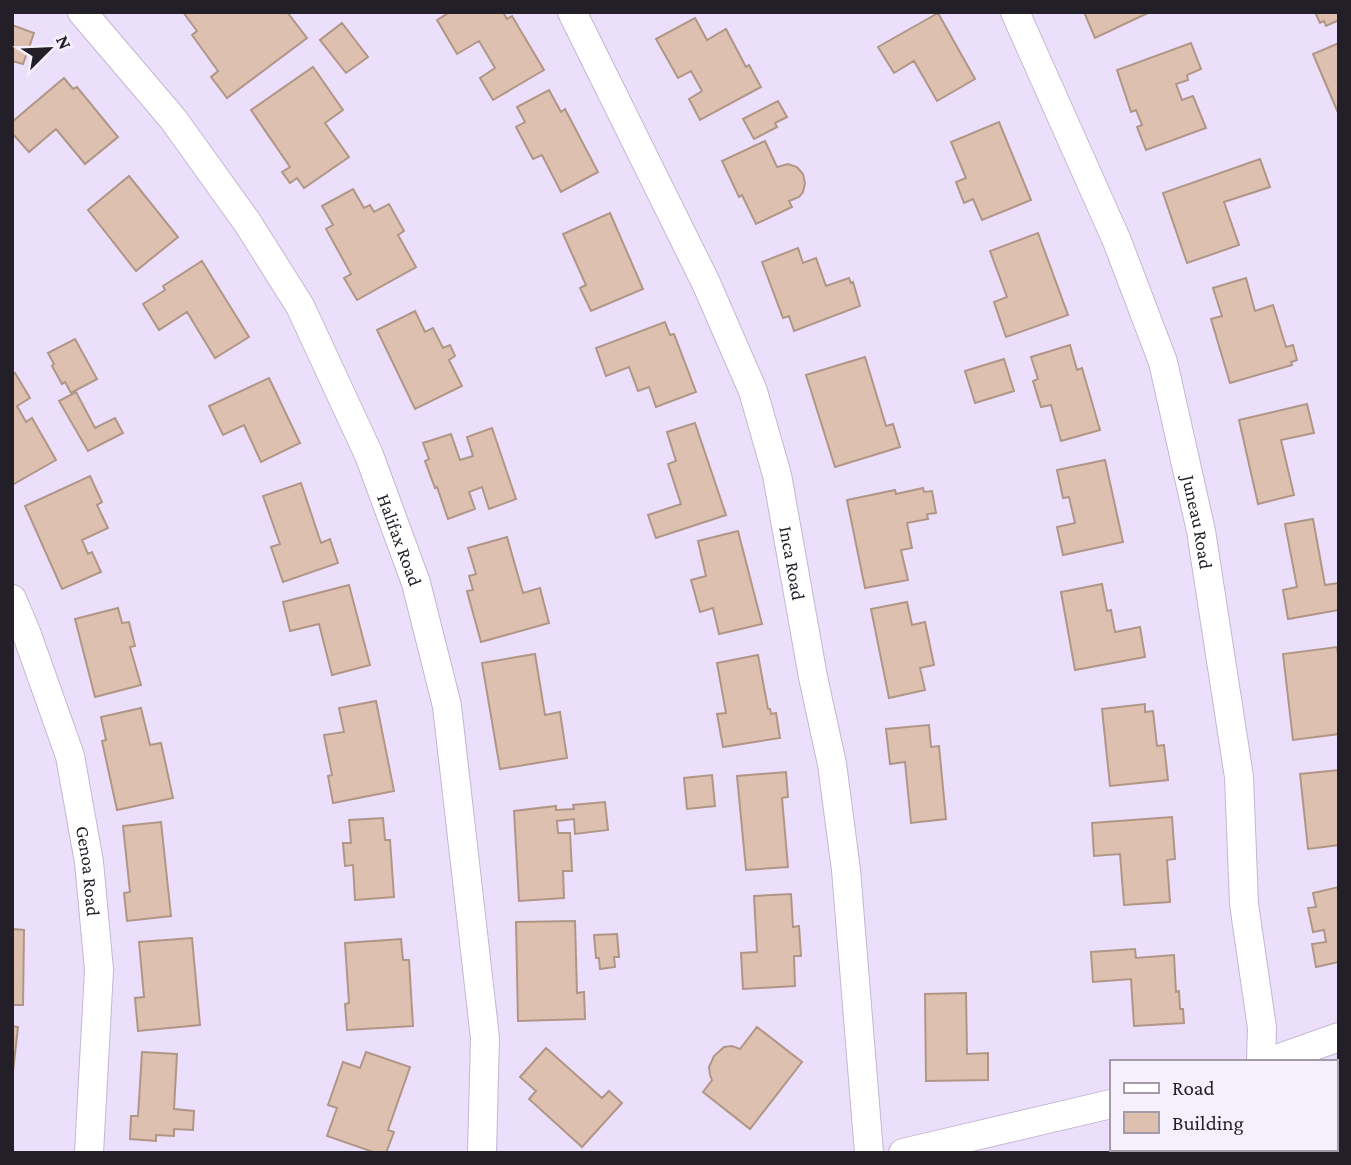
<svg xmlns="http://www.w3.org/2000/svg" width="1351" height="1165" font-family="'Crimson Pro',serif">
<rect width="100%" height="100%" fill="#ecdffb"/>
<!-- building -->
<path fill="#ddc0b0" stroke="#b09686" stroke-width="2" d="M183 12H287L307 38 227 98 211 77 218 71 192 35 197 31Z
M450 12H503L507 19 512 16 544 70 493 100 480 78 495 68 479 41 457 54 437 20Z
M1084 12H1150L1095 38Z
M1315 12H1339V20L1326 26 1324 21 1320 23Z
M938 13 975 79 937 101 914 61 894 73 878 47Z
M695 18 707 40 726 29 746 67 749 65 761 87 700 120 689 99 702 91 691 71 678 78 656 39Z
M342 23 368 57 346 73 320 40Z
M12 25 34 33 23 64 12 61Z
M1191 43 1201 69 1187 75 1188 80 1176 84 1182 100 1193 96 1206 128 1146 150 1137 127 1142 125 1136 110 1131 112 1117 70Z
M1339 43V115L1313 54Z
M313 67 343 110 325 123 349 157 304 188 297 178 290 183 282 172 290 167 251 110Z
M64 78 73 89 77 87 118 137 85 164 56 129 29 152 12 133V122Z
M549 90 561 112 565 109 598 172 561 192 542 155 533 159 516 127 525 122 517 107Z
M778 101 787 117 775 123 777 127 754 139 743 119Z
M999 122 1031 200 982 220 973 199 964 203 956 182 966 178 951 142Z
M765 141 777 167 788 164 797 167 803 174 805 183 803 192 799 197 789 201 792 207 756 224 742 195 739 197 722 161Z
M1260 159 1270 187 1224 202 1239 245 1187 263 1163 193Z
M129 176 178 237 136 271 88 210Z
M353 189 364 208 370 205 374 212 389 204 404 231 398 235 416 267 357 300 344 278 351 274 326 229 333 225 322 206Z
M610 213 643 289 591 311 580 288 586 285 563 234Z
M1038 233 1068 315 1006 337 994 302 1007 297 990 251Z
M798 248 803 263 816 258 826 286 849 278 851 283 853 282 860 306 794 331 789 316 783 318 762 262Z
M202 261 249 337 215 358 187 312 159 330 143 304 165 290 163 286Z
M1246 278 1255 311 1273 305 1286 347 1293 345 1297 360 1291 362 1292 365 1230 383 1211 319 1222 316 1213 288Z
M415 311 425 332 433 328 443 348 450 345 455 356 449 360 462 386 415 409 377 330Z
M665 322 670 335 674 334 696 392 656 407 649 387 638 391 629 367 606 376 596 348Z
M75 339 97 379 71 393 65 382 62 384 52 366 54 364 48 353Z
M1070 345 1077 370 1082 368 1100 430 1061 441 1051 405 1041 407 1033 381 1038 379 1031 357Z
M865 357 886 426 893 424 900 447 835 467 806 375Z
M1004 359 1014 391 975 403 965 371Z
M15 373 30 398 17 406 26 422 32 418 56 460 12 485V375Z
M269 378 300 443 261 462 244 425 223 435 209 406Z
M76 392 95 428 115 418 123 433 88 451 59 401Z
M1307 404 1314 433 1281 440 1294 495 1258 504 1239 420Z
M695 423 726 515 656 538 648 515 681 504 668 464 676 461 667 432Z
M492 428 516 499 489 509 482 487 469 492 475 509 448 519 437 487 435 488 425 461 429 459 423 443 451 434 460 460 473 456 467 437Z
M1105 460 1123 542 1063 555 1057 527 1075 523 1069 497 1063 498 1057 470Z
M90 476 102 502 97 505 108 528 82 540 88 554 92 552 101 572 62 589 25 506Z
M301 483 321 543 330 539 338 563 283 582 271 547 280 544 263 496Z
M923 488 924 492 932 491 936 513 927 514 928 519 907 523 912 548 901 550 908 580 865 588 847 500 895 490 896 494Z
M1313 519 1325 585 1339 583V610L1288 619 1283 590 1297 587 1285 524Z
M738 531 762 624 719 634 713 608 700 612 691 580 706 576 698 541Z
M507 537 523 593 540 588 549 623 481 642 467 591 473 590 469 576 476 574 468 548Z
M1102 584 1107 611 1111 610 1115 632 1140 627 1145 657 1075 670 1061 592Z
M349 585 370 665 332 675 319 624 290 631 283 602Z
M907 602 912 625 925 622 934 665 920 668 925 690 889 698 871 609Z
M118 608 122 623 129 622 135 646 130 647 141 685 95 697 75 619Z
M1337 647 1339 661V734L1293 740 1283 654Z
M535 654 545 715 560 712 567 758 500 769 482 663Z
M758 655 768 709H770L771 714 776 713 780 738 723 747 717 714 726 713 717 663Z
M376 701 394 791 333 803 328 776 332 775 324 735 344 732 339 708Z
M1145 704V712L1153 711 1157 746 1164 745 1168 780 1110 786 1102 709Z
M141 708 150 745 161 743 173 798 117 810 102 741 106 740 101 717Z
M929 725 931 747 939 746 946 819 911 823 905 762 890 764 886 729Z
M1339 770V845L1308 849 1300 774Z
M786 772 788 797 782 798 788 867 746 870 737 776Z
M712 775 715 806 687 809 684 778Z
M605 802 608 830 575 834 574 819 557 821 558 833H570L572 871H563L564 898 519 901 514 811 556 806V810L574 809 573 805Z
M1172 817 1175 859 1167 860 1170 902 1124 905 1120 854 1094 856 1092 823Z
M383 818 385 840H390L394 897 355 900 353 865 345 866 343 843H351L349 820Z
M161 822 171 916 127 921 124 893 130 892 123 826Z
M1339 887V962L1316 967 1312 944 1326 942 1324 930 1313 932 1308 908 1316 907 1313 893Z
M791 894 793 927 799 926 801 956H794L795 986 743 989 741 953 757 952 754 896Z
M575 921 577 993 584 992 585 1019 518 1021 516 922Z
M12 929 24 930 23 1005H12Z
M617 934 619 957H614L615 967 600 969 599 958H596L594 935Z
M192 938 200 1025 138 1031 135 998 144 997 139 942Z
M401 939 403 960H409L413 1026 347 1030 345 1004 349 1003 345 943Z
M1135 949 1136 958 1174 955 1176 992 1179 991 1180 1009H1183L1184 1023 1134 1026 1131 979 1093 982 1091 952Z
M966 993 967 1054 988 1053V1080L926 1081 925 994Z
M12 1026 18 1027 12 1080Z
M757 1027 802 1062 750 1129 703 1092 712 1080 710 1075 709 1067 714 1056 724 1047 732 1046 740 1049Z
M546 1048 602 1098 609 1091 622 1103 582 1147 529 1099 536 1091 520 1077Z
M142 1052 177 1054 174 1109 194 1111 193 1130 174 1129V1136L156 1135V1141L130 1139 131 1116H138Z
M366 1052 410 1067 388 1130 394 1132 386 1153H376L327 1136 337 1108 328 1105 343 1062 360 1068Z
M1339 1120V1153H1315L1316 1149H1335V1130H1338Z
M1145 1149H1171L1172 1153H1130Z"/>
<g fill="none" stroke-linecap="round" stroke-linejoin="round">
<defs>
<g id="street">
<path id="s1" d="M82 12 173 119 247 222 300 306 369 455 416 583 447 706 485 1038 482 1153"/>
<path id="s2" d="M572 12 706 283 753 391 777 475 813 677 832 764 846 870 869 1153"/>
<path id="s3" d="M1015 12 1117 241 1163 362 1201 531 1239 777 1244 904 1262 1028 1261 1062"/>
<path id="s4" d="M12 599 26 632 70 756 89 862 99 970 89 1153"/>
<path d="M1268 1062 1339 1037"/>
<path d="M903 1153 1111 1104"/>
<path d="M1257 1153V1149"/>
</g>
</defs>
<!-- street casing -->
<use href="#street" stroke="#c4b7d2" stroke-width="30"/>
<!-- street -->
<use href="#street" stroke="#fff" stroke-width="28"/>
</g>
<g text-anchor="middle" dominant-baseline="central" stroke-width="5" stroke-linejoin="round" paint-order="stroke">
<!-- street labels -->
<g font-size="19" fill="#231f29" stroke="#f5f0fb">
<text stroke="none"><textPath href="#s3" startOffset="544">Juneau Road</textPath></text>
<text stroke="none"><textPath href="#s1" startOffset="621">Halifax Road</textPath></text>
<text stroke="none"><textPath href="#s2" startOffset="597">Inca Road</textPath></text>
<text stroke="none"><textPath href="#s4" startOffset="284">Genoa Road</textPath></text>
</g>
</g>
<!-- border -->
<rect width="1351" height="1165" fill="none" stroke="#231f29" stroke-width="28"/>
<!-- legend -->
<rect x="1110" y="1060" width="228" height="91" fill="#f5f0fb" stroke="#a19ca7" stroke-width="2"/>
<rect x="1124" y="1083" width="35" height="10" fill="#ffffff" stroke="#a19ca7" stroke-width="2"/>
<text x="1172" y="1095" font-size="21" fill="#231f29">Road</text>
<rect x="1124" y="1112" width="35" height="21" fill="#ddc0b0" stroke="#a19ca7" stroke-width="2"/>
<text x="1172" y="1130" font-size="21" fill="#231f29">Building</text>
<!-- north arrow -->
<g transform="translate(49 49) rotate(66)" stroke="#f5f0fb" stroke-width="5" paint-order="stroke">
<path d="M0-5L12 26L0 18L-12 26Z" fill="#231f29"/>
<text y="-10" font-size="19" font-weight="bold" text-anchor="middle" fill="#231f29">N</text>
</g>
</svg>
